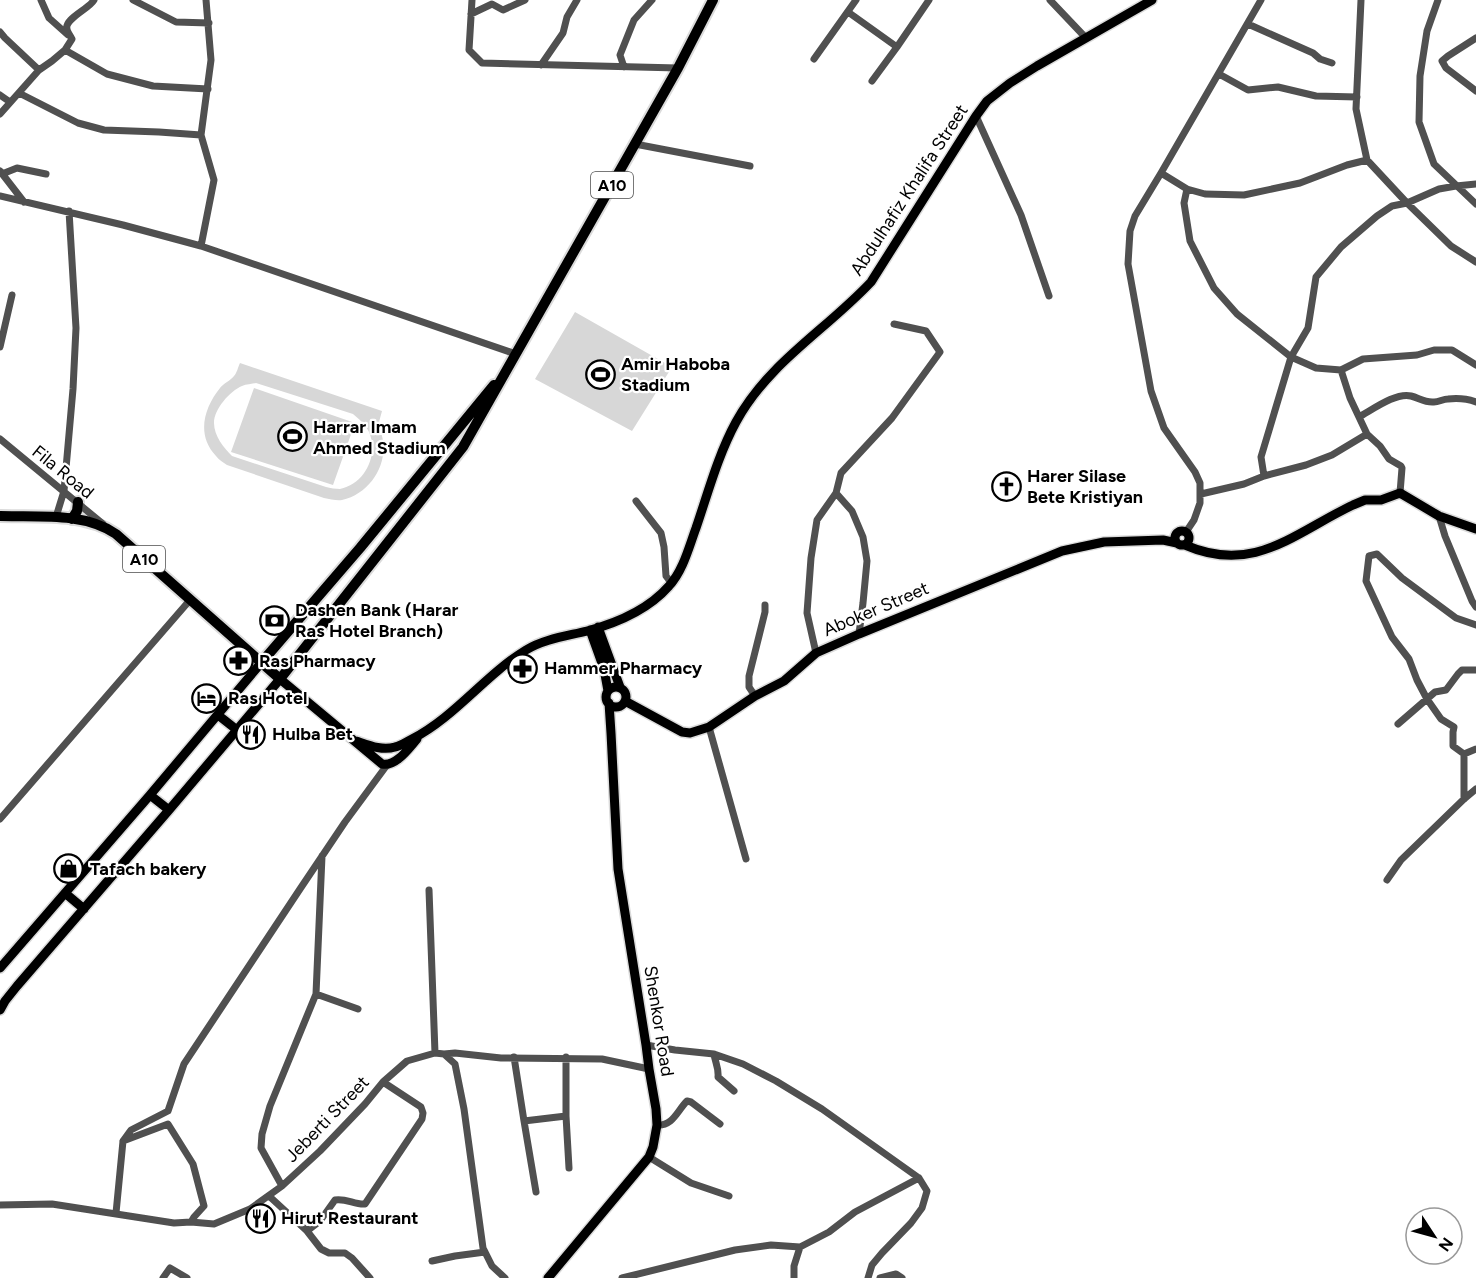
<svg xmlns="http://www.w3.org/2000/svg" width="1476" height="1278" font-family="Figtree,sans-serif">
<rect width="100%" height="100%" fill="#fff"/>
<!-- pitch -->
<path fill="#d7d7d7" fill-rule="evenodd" d="M575 312 672 367 632 431 535 379Z
M240 363 382 411 379 422H376C395 452 376 492 342 500 337 501 330 499 324 498L227 465C223 462 219 460 216 456 196 435 204 408 220 388 224 383 230 381 234 376 237 373 238 367 240 363ZM256 383 353 414C359 419 366 425 369 432 379 455 365 484 340 489 336 489 330 488 326 487L232 456C224 448 214 436 214 423 214 409 230 391 242 386 246 384 252 384 256 383Z
M254 388 355 423 333 485 231 452Z"/>
<g fill="none" stroke-linecap="round" stroke-linejoin="round">
<defs>
<path id="major" d="M1175 538a7 7 0 1 1 14 0a7 7 0 1 1-14 0Z
M1185 545C1254 575 1294 533 1353 505L1365 500H1381L1400 493 1439 516 1476 529
M598 627 620 687
M590 630 604 669 608 691
M606 697a10 10 0 1 1 20 0a10 10 0 1 1-20 0Z
M625 701 682 732 690 733 709 727 755 696 784 681 816 653 859 634 1062 551 1104 542 1163 540 1177 543
M218 715 237 730
M356 741C368 745 382 751 395 747 401 746 406 742 412 739 455 717 485 675 526 650 544 639 567 636 587 631 617 623 648 610 669 586 683 571 689 547 696 528 708 493 718 455 736 422 769 362 825 331 871 282L976 116 987 101 1010 83 1037 66 1152 0
M150 795 169 810
M65 893 84 909
M0 968 150 795 261 663
M0 1010 5 1001 17 986 169 810 280 679 382 764C396 767 409 748 417 739
M548 1278 649 1157 653 1147 657 1125 656 1109 649 1069 646 1045 618 869 611 733 609 703"/>
<path id="highway" d="M0 516C38 517 84 512 116 534L280 679 463 447 678 68 713 0
M72 519 77 511 78 502
M261 663 360 548 494 385"/>
</defs>
<!-- major casing -->
<use href="#major" stroke="#dbdbdb" stroke-width="12"/>
<!-- highway casing -->
<use href="#highway" stroke="#dbdbdb" stroke-width="14"/>
<!-- minor -->
<path stroke="#505050" stroke-width="7" d="M41 0 49 18 68 35
M133 0 176 22 209 23
M472 0 469 50 482 63 678 68
M1050 0 1086 38
M1361 0 1356 109 1367 160
M1438 0 1427 31 1420 76 1419 122 1434 164 1476 204
M848 12 897 47
M471 14 492 4 503 10 525 0
M1248 24 1313 53 1320 59 1332 63
M0 32 5 38 39 70
M1476 38 1448 56 1442 61 1446 68 1476 91
M65 50 107 74 153 86 208 89
M814 59 856 0
M541 65 563 33 567 17 577 0
M624 67 620 55 634 20 652 0
M1219 74 1248 90 1278 87 1316 96 1357 97
M872 81 897 47 929 0
M19 93 78 123 104 130 159 132 201 135
M0 95 10 102
M0 114 39 70 52 61 65 50 72 39C71 37 67 31 67 29 64 19 89 9 94 0
M976 116 1021 215 1049 296
M635 144 750 166
M0 171 24 202
M1161 173 1187 189 1205 194 1244 195 1300 183 1347 165 1367 160 1407 203 1451 246 1476 262
M2 174 17 168 46 174
M1187 189 1184 203 1190 241 1214 288 1237 314 1291 357 1316 368 1341 370 1350 398 1367 434 1380 446 1389 459 1401 466 1402 468 1400 493
M0 196 123 225 201 246 516 354
M201 246 214 180 201 135 211 60 206 0
M0 347 12 295
M1341 370 1363 359 1417 355 1434 350H1452L1476 365
M1359 417C1372 410 1396 392 1411 396 1419 398 1425 403 1434 402 1439 402 1443 399 1448 399 1457 398 1468 399 1476 402
M0 439 103 524
M1264 476 1306 465 1332 455 1367 434
M836 493 841 473 892 418 940 352 926 331 894 324
M1201 494 1244 484 1264 476 1261 457 1291 357 1308 328 1316 277 1341 247 1377 216 1392 206 1407 203 1439 189 1456 186 1476 184
M636 501 661 533 664 547 666 576 672 584
M1439 516 1445 536 1472 601 1476 607
M56 517 64 491 73 389 76 328 69 211
M1186 532 1194 520 1200 503V483L1195 472 1164 428 1151 391 1128 264 1130 231 1135 216 1161 173 1261 0
M816 653 807 613 811 558 817 520 836 493 852 511 863 537 867 561 863 603 859 634
M755 696 749 687V676L765 612V605
M1398 724 1435 692 1446 690 1458 674 1462 670H1476
M709 727 746 859
M1464 754 1453 746V732L1454 727 1441 719 1427 699 1417 680 1409 659 1392 637 1366 581 1369 556 1377 554 1402 578 1456 618 1476 625
M1464 754 1476 749
M1464 799V754
M0 819 190 600
M1387 880 1401 860 1464 799 1476 789
M429 890 435 1053
M316 994 358 1009
M646 1045 675 1050 714 1054 743 1064 776 1081 822 1109 919 1178 927 1191 922 1208 911 1223 882 1253 872 1265 868 1278
M444 1054 455 1053 501 1058 602 1059 649 1069
M714 1054C715 1062 719 1068 718 1077L734 1091
M514 1057 524 1121
M566 1057V1116L569 1168
M657 1125C673 1126 677 1111 687 1101L691 1102 720 1124
M123 1141 131 1130 168 1111 184 1064 300 889 345 822 387 765
M649 1157 691 1183 729 1196
M282 1186 261 1148 262 1134 270 1106 316 994 322 856
M536 1192 524 1121 566 1116
M269 1196 307 1231 321 1249 329 1253H345L352 1258 370 1278
M0 1205 52 1204 174 1223 191 1222 214 1224 250 1209 282 1186 320 1151 365 1104 383 1082 407 1061 435 1053 444 1054 455 1064 464 1109 483 1248 492 1266 505 1278
M116 1213 123 1141 168 1124 193 1164 204 1206 194 1217 191 1222
M307 1231 320 1221 335 1200C346 1198 355 1205 365 1204L422 1119 423 1113 421 1107 383 1082
M800 1247 829 1232 855 1212 919 1178
M432 1261 455 1256 485 1252
M163 1278 170 1268 187 1278
M622 1278 735 1250 771 1245 800 1247 794 1266V1278
M880 1278 896 1274 902 1278"/>
<!-- major -->
<use href="#major" stroke="#000" stroke-width="9"/>
<!-- highway -->
<use href="#highway" stroke="#000" stroke-width="10"/>
</g>
<!-- icons -->
<defs>
<symbol id="stadium-ring" viewBox="-11 -11 22 22"><circle r="9.5" fill="#fff" stroke="#000" stroke-width="1.5"/><path d="M0-5a6.5 5 0 1 0 0 10a6.5 5 0 1 0 0-10ZM-3.5-1.8h7v3.6h-7Z" fill="#000"/></symbol>
<symbol id="church-ring" viewBox="-11 -11 22 22"><circle r="9.5" fill="#fff" stroke="#000" stroke-width="1.5"/><path d="M-1.2-6h2.4v3.5h3.3v2.4h-3.3V6h-2.4V-.1h-3.3v-2.4h3.3Z" fill="#000"/></symbol>
<symbol id="bank-ring" viewBox="-11 -11 22 22"><circle r="9.5" fill="#fff" stroke="#000" stroke-width="1.5"/><path d="M-6-4H6V4H-6ZM0-2.3a2.3 2.3 0 1 0 0 4.6a2.3 2.3 0 1 0 0-4.6Z" fill="#000"/></symbol>
<symbol id="pharmacy-ring" viewBox="-11 -11 22 22"><circle r="9.5" fill="#fff" stroke="#000" stroke-width="1.5"/><path d="M-2-6h4v4h4v4h-4v4h-4v-4h-4v-4h4Z" fill="#000"/></symbol>
<symbol id="hotel-ring" viewBox="-11 -11 22 22"><circle r="9.5" fill="#fff" stroke="#000" stroke-width="1.5"/><path d="M-6-4.5h1.5V1H6V5H4.5V3h-9V5H-6ZM-4 0a1.8 1.8 0 1 1 3.6 0ZM.5 0V-2.5h3Q6-2.5 6 0Z" fill="#000"/></symbol>
<symbol id="restaurant-ring" viewBox="-11 -11 22 22"><circle r="9.5" fill="#fff" stroke="#000" stroke-width="1.5"/><path d="M-5-6h1v4h1v-4h1v4h1v-4h1v5L-1.5 .5V6h-2V.5L-5-1ZM5-6V6H3V1.5H1.5Q1.5-4 5-6Z" fill="#000"/></symbol>
<symbol id="shop-ring" viewBox="-11 -11 22 22"><circle r="9.5" fill="#fff" stroke="#000" stroke-width="1.5"/><path d="M-5-2.5h2.3a2.7 3.5 0 0 1 5.4 0H5L5.5 6h-11ZM-1.5-2.5h3a1.5 2.3 0 0 0-3 0Z" fill="#000"/></symbol>
</defs>
<g fill-rule="evenodd">
<use href="#stadium-ring" x="584" y="358" width="33" height="33"/>
<use href="#stadium-ring" x="276" y="420" width="33" height="33"/>
<use href="#church-ring" x="990" y="470" width="33" height="33"/>
<use href="#bank-ring" x="258" y="604" width="33" height="33"/>
<use href="#pharmacy-ring" x="222" y="644" width="33" height="33"/>
<use href="#pharmacy-ring" x="506" y="652" width="33" height="33"/>
<use href="#hotel-ring" x="190" y="682" width="33" height="33"/>
<use href="#restaurant-ring" x="234" y="718" width="33" height="33"/>
<use href="#shop-ring" x="52" y="852" width="33" height="33"/>
<use href="#restaurant-ring" x="244" y="1202" width="33" height="33"/>
</g>
<g text-anchor="middle" dominant-baseline="central" stroke-width="4.5" stroke-linejoin="round" paint-order="stroke">
<!-- shield labels -->
<g fill="#fff" stroke="#4c4c4c" stroke-width="1.5">
<rect x="591" y="172" width="42" height="26" rx="4.5"/>
<rect x="123" y="546" width="42" height="26" rx="4.5"/>
</g>
<g font-size="16" font-weight="bold" fill="#000">
<text x="612" y="185">A10</text>
<text x="144" y="559">A10</text>
</g>
<!-- street labels -->
<g font-size="18" fill="#000" stroke="#fff">
<text transform="translate(909 190) rotate(-57)">Abdulhafiz Khalifa Street</text>
<text transform="translate(63 472) rotate(39)">Fila Road</text>
<text transform="translate(876 609) rotate(-23)">Aboker Street</text>
<text transform="translate(659 1021) rotate(81)">Shenkor Road</text>
<text transform="translate(327 1119) rotate(-46)">Jeberti Street</text>
</g>
<!-- poi labels -->
<g font-size="18" font-weight="bold" fill="#000" stroke="#fff" text-anchor="start">
<text x="621" y="364">Amir Haboba<tspan x="621" dy="21">Stadium</tspan></text>
<text x="313" y="427">Harrar Imam<tspan x="313" dy="21">Ahmed Stadium</tspan></text>
<text x="1027" y="476">Harer Silase<tspan x="1027" dy="21">Bete Kristiyan</tspan></text>
<text x="295" y="610">Dashen Bank (Harar<tspan x="295" dy="21">Ras Hotel Branch)</tspan></text>
<text x="259" y="661">Ras Pharmacy</text>
<text x="544" y="668">Hammer Pharmacy</text>
<text x="228" y="698">Ras Hotel</text>
<text x="272" y="734">Hulba Bet</text>
<text x="90" y="869">Tafach bakery</text>
<text x="281" y="1218">Hirut Restaurant</text>
</g>
</g>
<!-- north arrow -->
<g transform="translate(1434 1236) rotate(126)"><circle r="28" fill="#ffffff" stroke="#999999" stroke-width="1.5"/>
<path d="M0-4.5L10 22L0 15L-10 22Z" fill="#000000"/>
<text y="-9" font-size="16" font-weight="bold" text-anchor="middle" fill="#000000">N</text>
</g>
</svg>
